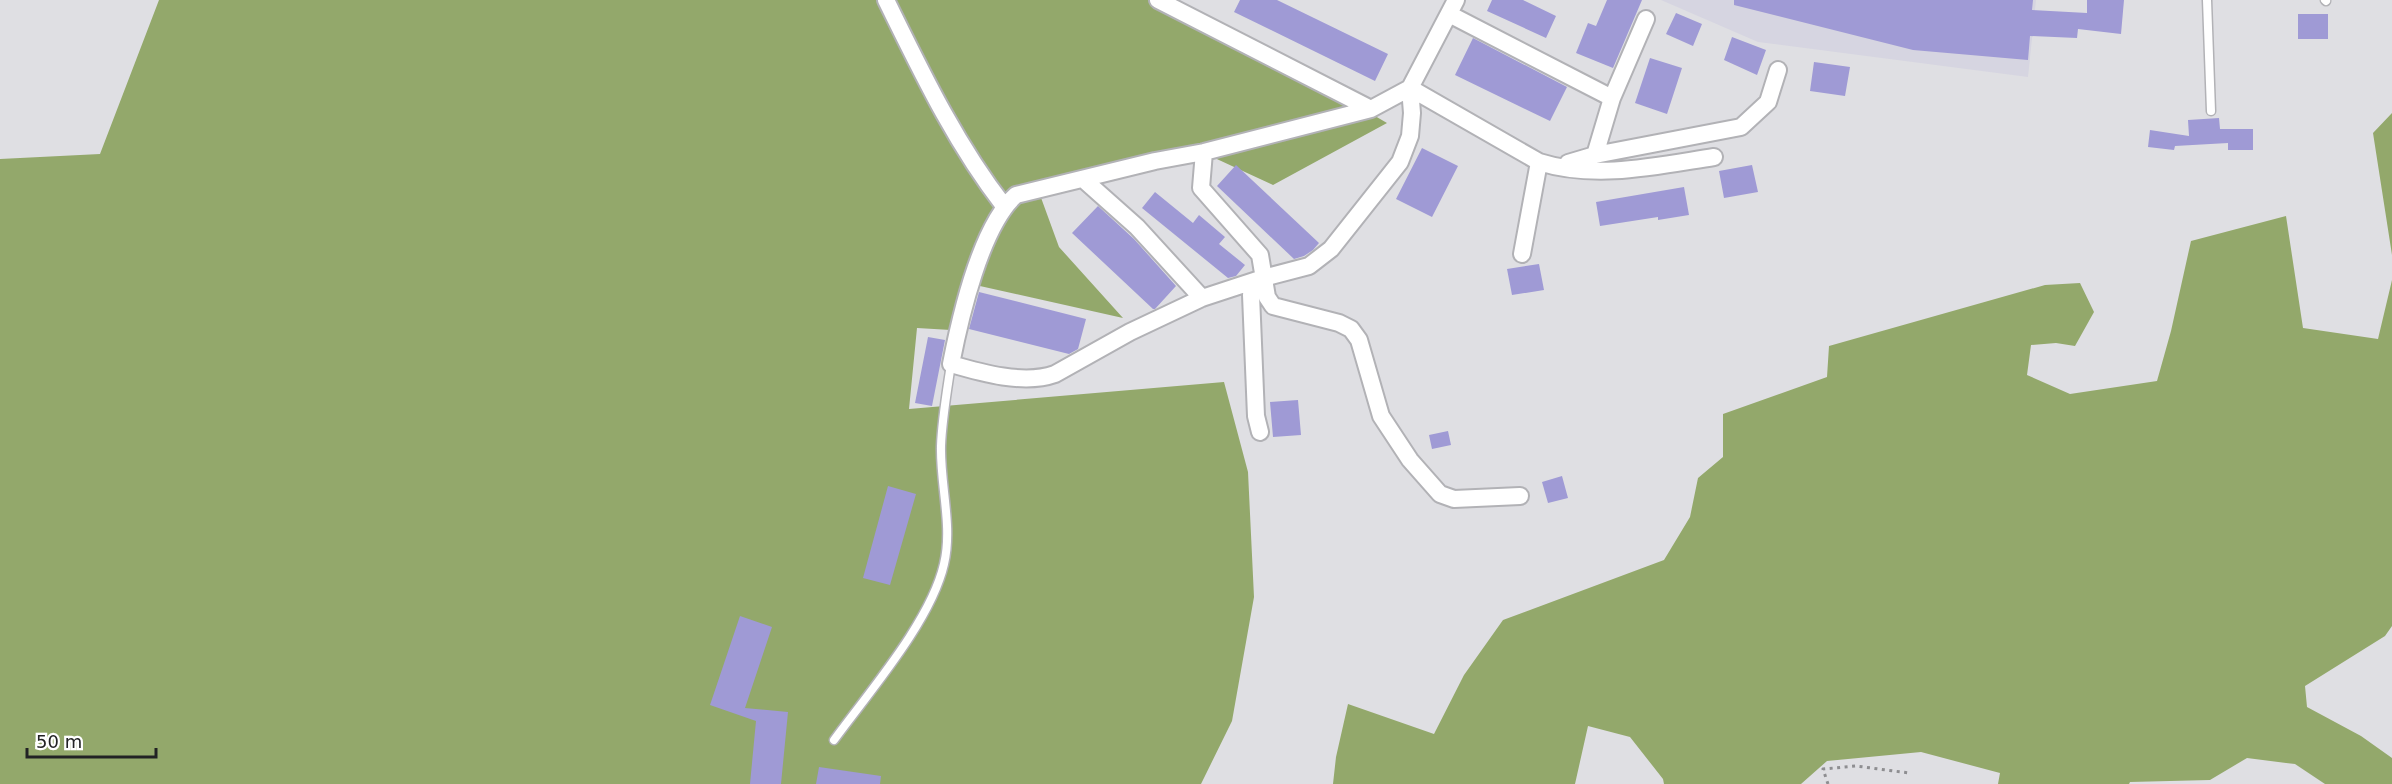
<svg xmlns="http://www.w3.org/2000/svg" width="2392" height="784" font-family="'DejaVu Sans',sans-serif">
<rect width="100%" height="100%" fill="#dfdfe3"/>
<!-- built -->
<path fill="#d6d5e1" d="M1661 0H2036L2028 77 1758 42Z"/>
<!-- forest -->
<path fill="#93a86b" d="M159 0H1176L1387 123 1273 185 1193 148 1036 184 1059 247 1123 318 962 282 951 330 917 328 909 409 1224 382 1248 472 1254 597 1232 721 1201 784H0V159L100 154Z
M2392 113V255L2373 133Z
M2286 216 2303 328 2378 339 2392 280V626L2385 636 2305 686 2307 707 2361 736 2392 758V784H2325L2295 764 2247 758 2210 780 2130 782 2129 784H1998L2000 773 1921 752 1827 761 1801 784H1664L1663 779 1630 737 1588 726 1575 784H1333L1336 757 1348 704 1434 734 1464 675 1503 620 1664 560 1690 517 1698 478 1723 457V414L1827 377 1829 346 2045 285 2080 283 2094 312 2075 346 2056 343 2031 345 2027 375 2070 394 2157 381 2171 331 2191 241Z"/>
<!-- building -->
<path fill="#9f9ad5" d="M1240 0H1277L1388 54 1375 81 1234 12Z
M1492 0H1523L1556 16 1546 38 1487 11Z
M1607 0H1642L1613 68 1576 53 1588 23 1596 26Z
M1734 0H2033L2032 10 2087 13V0H2124L2121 34 2078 29 2077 38 2030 36 2028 60 1913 50 1734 5Z
M1676 13 1702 24 1693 46 1666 34Z
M2298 14H2328V39H2298Z
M1732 37 1766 50 1757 75 1724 60Z
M1473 38 1567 87 1550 121 1455 75Z
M1650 58 1682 68 1667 114 1635 103Z
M1814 62 1850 67 1845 96 1810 91Z
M2219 118 2220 129H2253V150H2228V143L2175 146 2174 150 2148 147 2150 130 2189 136 2188 120Z
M1422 148 1458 166 1432 217 1396 199Z
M1236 165 1319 243 1313 250 1304 256 1294 259 1217 186Z
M1752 165 1758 192 1724 198 1719 171Z
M1684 187 1689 215 1658 220V217L1600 226 1596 202Z
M1155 192 1193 223 1199 215 1225 237 1219 244 1245 265 1236 276 1228 278 1142 208Z
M1098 206 1134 239 1176 286 1155 309H1153L1072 233Z
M1539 264 1544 290 1512 295 1507 269Z
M979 292 1086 319 1078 349 1069 354 969 329Z
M928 337 945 340 932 406 915 403Z
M1298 400 1301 435 1273 437 1270 402Z
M1448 431 1451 445 1432 449 1429 435Z
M1562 476 1568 498 1548 503 1542 482Z
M888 486 916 494 890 585 863 578Z
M740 616 772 627 745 708 788 712 781 784H750L756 721 710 705Z
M819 767 881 776 880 784H816Z"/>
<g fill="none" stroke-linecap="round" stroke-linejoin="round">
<defs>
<path id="lane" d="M2207 0 2211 111
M2325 0 2326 1
M834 740C869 692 931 621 944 564 953 526 940 485 941 446 942 419 947 391 951 364"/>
<path id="street" d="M886 0C921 71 955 143 1004 206
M1158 0 1371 109
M1449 14 1612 98
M1410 88 1412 113 1410 136 1400 162 1331 249 1309 266 1263 278 1202 298 1130 332 1055 374C1024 385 982 373 951 364 960 318 981 226 1016 195L1155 161 1204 152 1371 109 1410 88 1456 0
M1410 88 1539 162C1596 180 1656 166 1714 157
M1204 152 1201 188 1260 255 1267 297 1273 306 1339 323 1351 329 1359 340 1381 416 1410 460 1440 494 1454 499 1520 496
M1595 155 1612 98 1646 19
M1568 163 1595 155 1741 127 1768 102 1778 70
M1083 179 1137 227 1202 298
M1522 254 1539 162
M1260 432 1256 416 1251 295 1263 278"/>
</defs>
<!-- lane casing -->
<use href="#lane" stroke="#b2b2b6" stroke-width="11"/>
<!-- street casing -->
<use href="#street" stroke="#b2b2b6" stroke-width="20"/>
<!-- path -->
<path stroke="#8e8e91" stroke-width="3" stroke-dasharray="3 4.5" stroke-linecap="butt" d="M1828 784 1823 769 1856 766 1909 773"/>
<!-- lane -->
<use href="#lane" stroke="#fff" stroke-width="8"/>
<!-- street -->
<use href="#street" stroke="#fff" stroke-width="16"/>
</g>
<!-- scale -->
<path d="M27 748v9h129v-9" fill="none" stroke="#222224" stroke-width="3"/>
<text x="36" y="748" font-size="18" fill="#222224" stroke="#ffffff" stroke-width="4.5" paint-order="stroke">50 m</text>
</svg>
